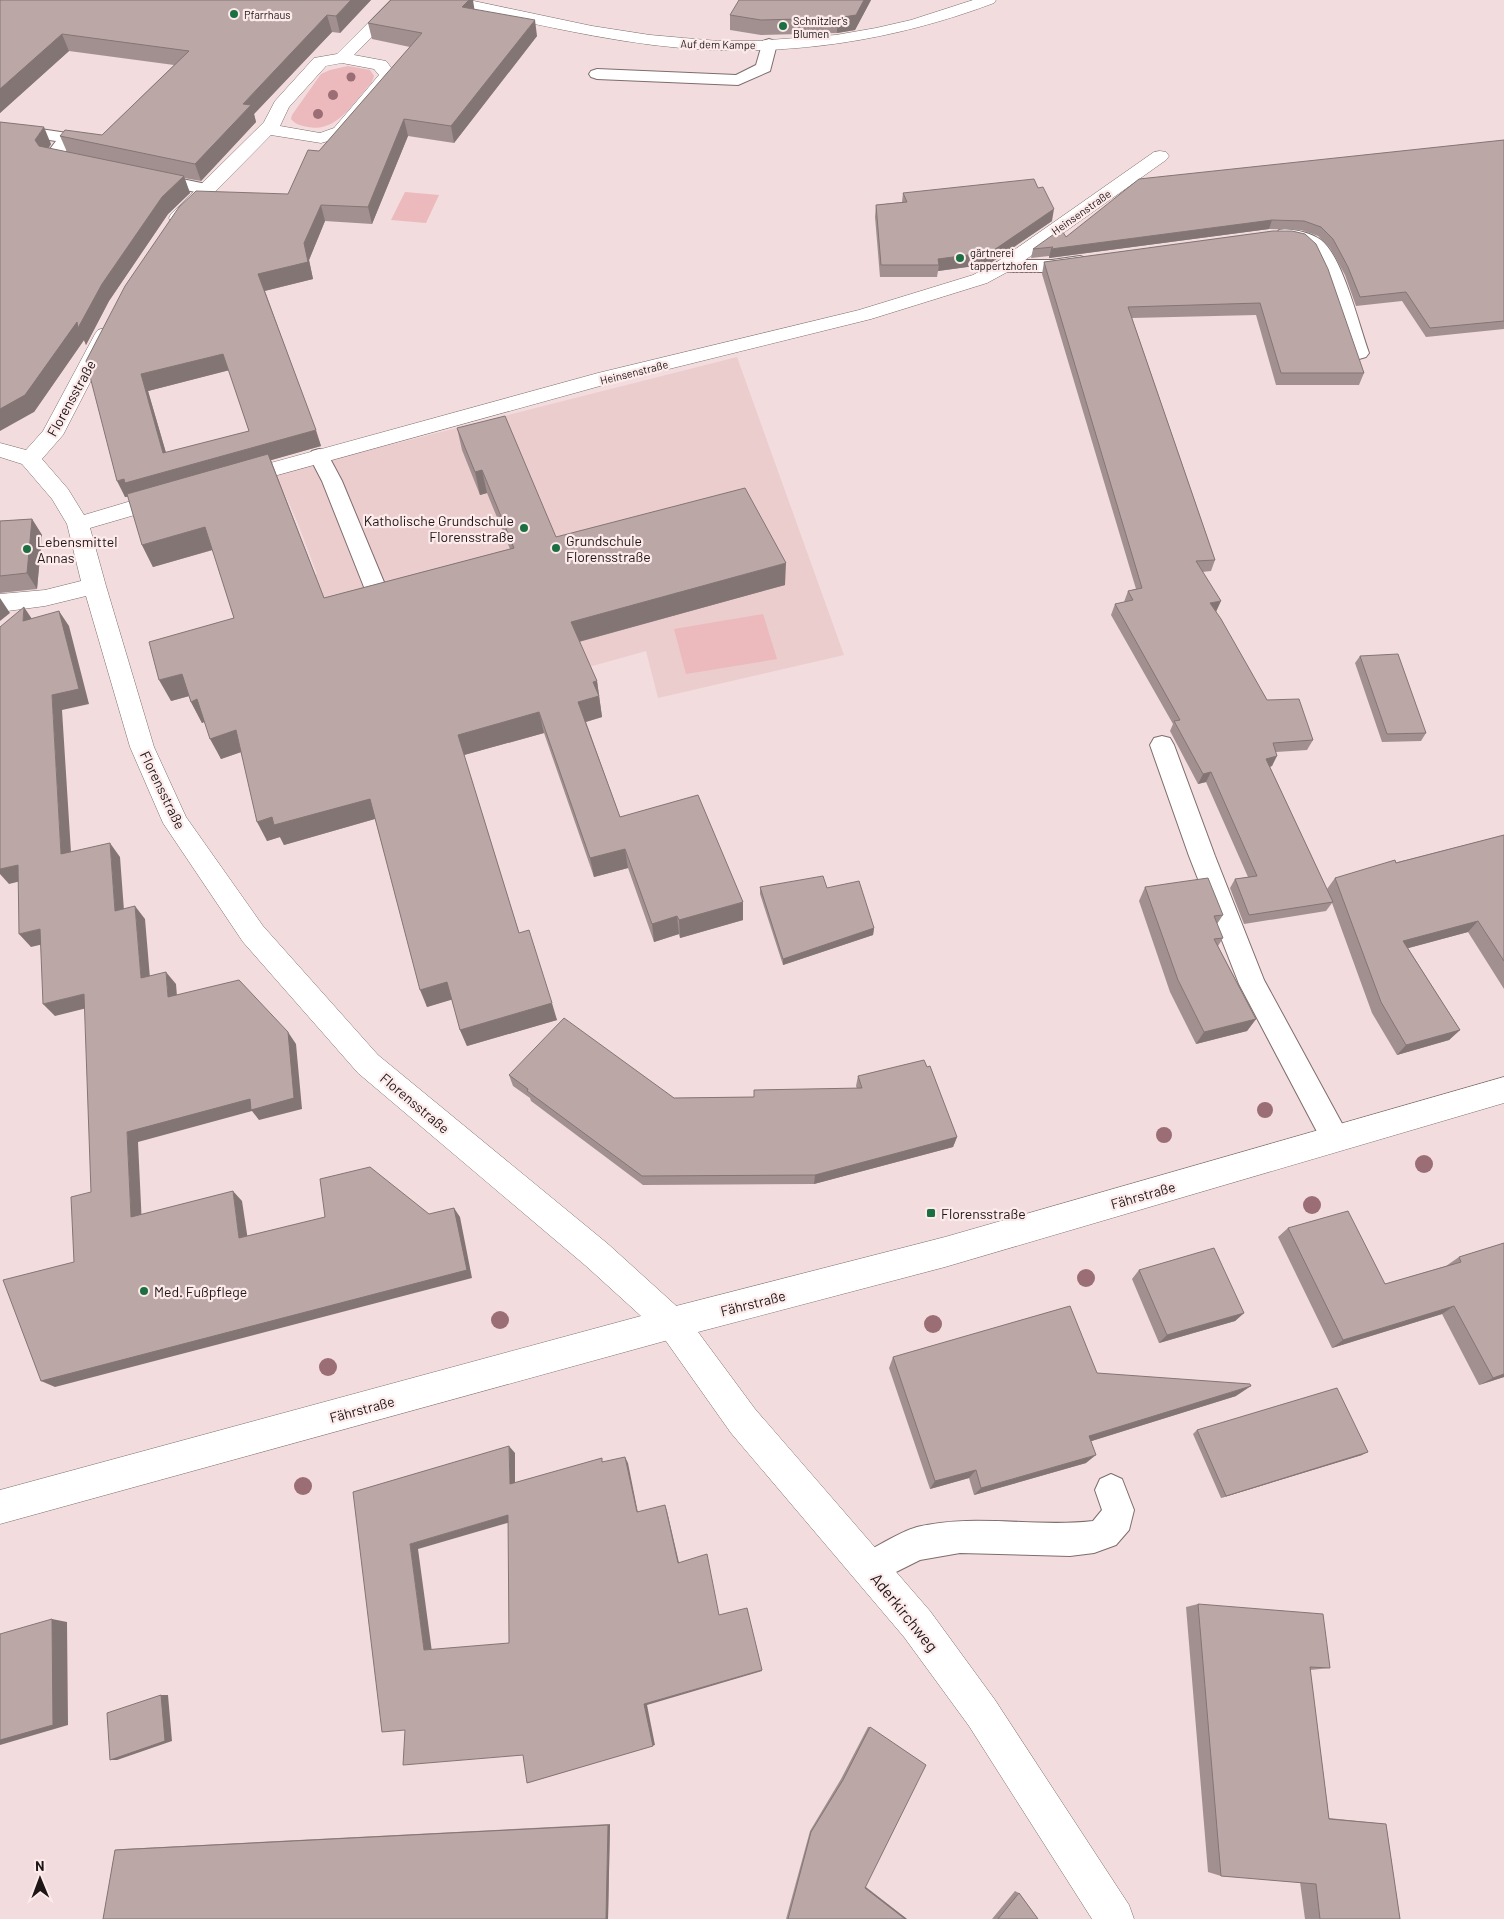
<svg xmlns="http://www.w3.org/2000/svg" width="1504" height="1919" font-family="Barlow,sans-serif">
<rect width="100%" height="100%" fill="#f2dcdd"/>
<!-- built -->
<path fill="#ebcdce" d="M737 357 844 655 658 698 646 651 348 734 311 575 317 574 297 521 275 474Z"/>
<!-- green -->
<path fill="#ecb9bc" d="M348 66 370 70 374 76 372 82C354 102 337 133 308 127 301 126 295 124 291 119L292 115 321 74 330 70Z
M405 192 439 195 426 223 391 220Z
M763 614 777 659 686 674 674 629Z"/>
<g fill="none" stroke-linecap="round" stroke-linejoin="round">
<defs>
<path id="service" d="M769 39 775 41 777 44 770 71 738 85 597 79 591 77 589 74 591 71 597 69 736 75 756 65 763 41Z
M0 123 74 134 76 138 64 154 85 159 88 163 85 167 79 168 47 161 44 157 56 141 0 133Z
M153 173 211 185 214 189 211 193 205 194 147 182 144 178 147 174Z
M1285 229C1297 230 1311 233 1321 240 1343 257 1359 326 1369 353L1366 357 1359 359 1352 357 1349 353C1341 329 1326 267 1311 250 1302 241 1290 241 1279 238L1276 234 1279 230Z
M1080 256 1086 258 1089 262 1086 266 1052 272H1004L997 270 995 266 997 262 1004 260H1052Z
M319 449 326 451 342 481 386 587 383 593 375 595 367 593 364 587 322 481 309 456 312 451Z
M1162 736 1170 738 1174 745 1215 856 1264 980 1345 1129 1349 1138 1345 1147 1335 1151 1325 1147 1239 984 1189 856 1150 745 1154 738Z
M1111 1474 1122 1479 1134 1510 1129 1530 1116 1545 1094 1553 1070 1556 960 1553 920 1560 870 1585 858 1580 853 1568 858 1556C877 1547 897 1533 917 1527 975 1513 1035 1528 1093 1521L1102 1510 1095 1490 1100 1479Z"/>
<path id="minor" d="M391 0H408L354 55 386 61 397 75 346 136 321 143 271 135 185 222 178 224 171 222 169 218 171 214 264 122 275 101 314 58 337 54ZM342 63 374 69 379 75 334 128 320 133 280 126 289 107 326 66Z
M438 0H469L592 26 650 35 718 41H757L836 35 876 28 911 20 973 0H996L994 3C893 41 788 57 681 48 602 41 524 21 446 5L440 3Z
M1160 151 1166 152 1169 156 1166 160 1011 270 987 283 871 319 600 386 238 486 230 484 227 479 230 474 238 472 598 373 859 310 973 275 997 262 1154 152Z
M105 328 112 330 115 334 63 435 42 459 68 489 84 515 168 490 176 493 179 498 176 503 90 528 106 586 154 747 186 817 263 926 378 1055 608 1244 683 1312 688 1323 683 1334 672 1339 0 1524V1490L641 1316 586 1266 358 1073 243 942 163 823 130 747 86 596 45 606 0 612V594L45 590 81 581 67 524 52 499 22 464 0 457V443L26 450 43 431 95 334 98 330Z"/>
<path id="tertiary" d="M1504 1077V1103L945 1267 698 1332 755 1409 930 1611 995 1700 1129 1905 1134 1919H1092L969 1726 904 1637 731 1433 661 1334 656 1323 661 1312 672 1307 945 1237Z"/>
</defs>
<!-- service casing -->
<use href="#service" stroke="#7f6c6c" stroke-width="2"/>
<!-- minor casing -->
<use href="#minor" stroke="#7f6c6c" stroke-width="1"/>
<!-- tertiary casing -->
<use href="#tertiary" stroke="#7f6c6c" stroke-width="1"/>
<!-- service -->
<use href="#service" fill="#fff" fill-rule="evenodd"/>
<!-- minor -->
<use href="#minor" fill="#fff" fill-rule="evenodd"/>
<!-- tertiary -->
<use href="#tertiary" fill="#fff" fill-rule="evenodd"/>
</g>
<!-- trees -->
<g fill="#9b6d74">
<circle cx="351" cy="77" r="4.5"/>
<circle cx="333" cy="95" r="5"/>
<circle cx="318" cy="114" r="5"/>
<circle cx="1265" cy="1110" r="8"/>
<circle cx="1164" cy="1135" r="8"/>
<circle cx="1424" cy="1164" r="9"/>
<circle cx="1312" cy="1205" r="9"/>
<circle cx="1086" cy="1278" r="9"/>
<circle cx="500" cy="1320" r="9"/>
<circle cx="933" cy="1324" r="9"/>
<circle cx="328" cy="1367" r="9"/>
<circle cx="303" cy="1486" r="9"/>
</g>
<!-- wall -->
<path fill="#a29090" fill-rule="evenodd" d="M0 0H371L340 33 332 32 254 114 256 122 201 181 184 178 190 193 168 214 109 301 86 345 84 340 34 412 0 122 51 144 49 148 67 152 60 136 102 135 174 65 69 51 0 113Z
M871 0 855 30 837 33 761 35 730 30V15Z
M475 9 537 36 454 143 408 136 372 224 325 221 309 260 313 279 265 291 321 446 271 460 324 598 510 549 487 493 480 495 462 450 457 428 556 537 785 585 579 642 597 681 602 717 586 722 620 817 743 920 680 938 679 934 654 942 628 868 594 877 544 733 464 755 519 933 557 1020 467 1046 460 1030 452 999 427 1007 375 819 284 845 280 837 267 841 241 752 221 759 204 722 202 723 191 702 189 696 171 701 234 618 213 550 153 567 142 545 128 497H125L86 361 288 194 319 151 410 47 372 39 368 23ZM229 370 249 431 166 453 148 391Z
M1504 140V329L1426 337 1402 301 1356 306 1345 275 1330 248 1318 236 1301 230 1269 229 1049 258V256L1031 258 1033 249 1066 237Z
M1038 188 1052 221 989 264 938 271 937 277H880L875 217 876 205 902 202 903 193Z
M1273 231 1364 373 1359 385H1276L1256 315 1132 318 1215 560 1211 571 1202 572 1216 612 1267 700 1313 740 1307 750 1276 752 1272 766 1270 767 1329 894 1327 889 1335 878 1504 835V989L1468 932 1408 948 1460 1030 1449 1040 1397 1055 1372 1013 1332 903 1326 911 1244 924 1230 888 1235 879 1248 877 1206 782 1198 784 1170 731 1173 724 1111 615 1115 604 1124 602 1128 591 1136 589 1042 274 1044 262Z
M32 519 42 535 37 589 0 593V521Z
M1360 656 1426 733 1421 741 1382 742 1355 663Z
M760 887 827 888 874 928 873 935 783 965 760 894Z
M1145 887 1223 915 1217 924 1223 938 1218 946 1256 1019 1247 1031 1196 1044 1170 992 1139 901Z
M509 1075 674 1098 754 1097 857 1089 856 1086 858 1076 957 1137 953 1147 814 1184 643 1185 531 1101 530 1098 513 1086Z
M1288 1228 1385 1284 1446 1266 1459 1257 1504 1243V1377L1479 1385 1442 1314 1332 1348 1278 1237Z
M1139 1270 1244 1313 1235 1321 1159 1343 1132 1279Z
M893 1357 1097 1373 1236 1396 1091 1441 1086 1463 974 1495 969 1478 930 1489 889 1368Z
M1197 1430 1362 1455 1221 1498 1193 1434Z
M1198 1604 1330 1668 1310 1670 1329 1818 1386 1824 1400 1919H1305L1300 1882 1221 1876 1208 1872 1186 1607Z
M868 1727H870L866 1887 907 1919H786L810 1831 841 1779Z
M610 1824 608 1919H103L115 1850 123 1849Z
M1015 1891 1019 1893 1038 1919H992Z"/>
<!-- shaded-wall -->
<path fill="#847575" d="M351 0H371L340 33 336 16Z
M469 0H473L475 13 462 7Z
M864 0H871L855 30 837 33V18Z
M327 15 332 32 254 114 256 122 201 181 195 164 243 104Z
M535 20 537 36 454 143 451 126Z
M62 34 69 51 0 113V89Z
M404 119 408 136 372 224 368 207Z
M44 127 51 144 42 157 35 140Z
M184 176 190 193 168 214 109 301 86 345 84 340 34 412 0 431V409L102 284 162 197Z
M321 205 325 221 309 260 313 279 264 291 258 274 304 243Z
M1054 209 1052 221 989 264 938 271 939 265 938 259Z
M1272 220 1269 229 1049 258 1051 249Z
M223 354 230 370 148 391 171 470 163 453 141 374Z
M316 430 321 446 133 499 131 496 125 497 117 481Z
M482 470 487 493 480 495 475 472Z
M32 519 42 535 37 589 27 573Z
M205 527 215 549 153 567 142 545Z
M786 563 785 585 574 643 571 622Z
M0 598 10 613 0 621Z
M1221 601 1216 612 1210 603Z
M24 607 34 622 23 621Z
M59 611 69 626 89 704 62 710 72 868 61 854 52 695Z
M182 674 193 695 171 701 159 680Z
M597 681 602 717 582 723 578 702 593 682Z
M197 699 208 720 202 723 191 702Z
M539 712 544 733 464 755 458 735Z
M236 730 247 750 221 759 210 739Z
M1277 756 1272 766 1261 769 1266 759Z
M1211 772 1206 782 1198 784 1203 774Z
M370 799 378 818 284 845 280 837 267 841 257 822 272 817Z
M110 843 120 857 125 924 115 911Z
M625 849 628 868 594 877 590 858Z
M18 865 29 879 9 884 0 874V869Z
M743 902V920L680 938 679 920Z
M135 906 145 919 151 990 141 978Z
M677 916 679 934 654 942 652 924Z
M1478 921 1468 932 1394 952 1403 941Z
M874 928 873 935 783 965V959Z
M40 929 52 942 31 947 19 934Z
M166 972 176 984 178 1009 168 997Z
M447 982 454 999 427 1007 420 990Z
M84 994 95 1006 55 1016 43 1004Z
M552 1003 557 1020 467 1046 460 1030Z
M1256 1019 1247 1031 1196 1044 1204 1032Z
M1460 1030 1449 1040 1397 1055 1406 1045Z
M288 1032 296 1044 302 1109 259 1120 252 1111 138 1142 142 1226 131 1217 127 1132Z
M957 1137 953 1147 814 1184 815 1175Z
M233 1191 242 1201 249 1247 239 1238Z
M454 1208 460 1217 472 1278 55 1387 41 1381Z
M1454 1306 1442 1314 1332 1348 1343 1340Z
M1244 1313 1235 1321 1159 1343 1167 1335Z
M1504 1374V1377L1479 1385 1493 1378Z
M1251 1386 1236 1396 1079 1445 1089 1436Z
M509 1446 515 1453V1490L510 1484Z
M1368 1452 1362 1455 1221 1498 1226 1496Z
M1096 1455 1086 1463 974 1495 981 1488Z
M625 1457 628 1463 639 1518 637 1512Z
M976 1470 969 1478 930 1489 935 1481Z
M665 1505 667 1511 680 1567 678 1563Z
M508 1515 514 1521 418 1549 432 1652 424 1650 410 1544Z
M52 1619 67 1622 68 1725 0 1745V1740Z
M762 1670V1671L647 1705 655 1745 527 1783 644 1704Z
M161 1695H168L172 1741 117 1760H110Z
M610 1824 608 1919H606L608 1825Z
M864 1886 907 1919H905L865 1888Z"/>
<!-- building -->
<path fill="#bca7a7" stroke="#847575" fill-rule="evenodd" d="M0 0H351L336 16 327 15 243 104 251 105 195 164 60 136 65 130 102 135 189 51 62 34 0 89Z
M391 0H469L462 7 535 20 451 126 404 119 368 207 321 205 304 243 308 262 258 274 316 430 125 483 124 479 117 481 86 361 125 286 179 207 196 191 288 194 308 150 319 151 422 33 368 23ZM223 354 249 431 163 453 141 374Z
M739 0H864L856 15 837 18 761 20 730 15Z
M0 122 44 127 35 140 39 146 184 176 162 197 102 284 78 328 77 322 25 395 0 409Z
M1504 140V321L1430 328 1406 292 1360 297 1348 267 1333 239 1321 227 1304 221 1272 220 1051 249 1053 247 1033 249 1061 229 1066 237 1139 179Z
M1034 179 1038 188 1043 187 1054 209 991 252 938 259 939 265H881L876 205 907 202 903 193Z
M1273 231H1292L1305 234 1316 244 1328 269 1364 373H1281L1260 303 1128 307 1215 560 1196 561 1221 601 1210 603 1221 619 1267 700 1299 699 1313 740 1273 743 1277 756 1266 759 1333 902 1249 915 1235 879 1257 876 1211 772 1203 774 1174 721 1180 720 1115 604 1133 600 1128 591 1142 588 1044 262Z
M505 416 556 537 745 488 786 563 571 622 597 681 593 682 599 696 578 702 620 817 698 795 743 902 679 920 677 916 652 924 625 849 590 858 539 712 458 735 519 933 529 930 552 1003 460 1030 447 982 420 990 370 799 274 825 272 817 257 822 236 730 210 739 197 699 191 702 182 674 159 680 149 642 234 618 205 527 142 545 127 494 268 454 324 598 514 548 482 470 475 472 457 428Z
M32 519 27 573 0 576V521Z
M24 607 23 621 59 611 79 689 52 695 61 854 110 843 115 911 135 906 141 978 166 972 168 997 239 980 288 1032 294 1098 251 1110 250 1099 127 1132 131 1217 233 1191 239 1238 325 1217 320 1179 370 1167 429 1214 454 1208 467 1270 41 1381 3 1280 74 1262 71 1197 91 1192 84 994 43 1004 40 929 19 934 18 865 0 869V627Z
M1398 654 1426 733 1387 734 1360 656Z
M1504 835V961L1478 921 1403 941 1460 1030 1406 1045 1381 1002 1335 878 1395 860 1396 863Z
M823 876 827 888 859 881 874 928 783 959 760 887Z
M1208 878 1223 915 1214 916 1223 938 1214 939 1256 1019 1204 1032 1178 980 1145 887Z
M564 1018 674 1098 754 1097V1090L862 1088 858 1076 924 1060 927 1067 930 1066 957 1137 815 1175 642 1176 527 1091 528 1089 509 1075Z
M1348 1211 1385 1284 1461 1262 1459 1257 1504 1243V1374L1493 1378 1454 1306 1343 1340 1288 1228Z
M1214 1248 1244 1313 1167 1335 1139 1270Z
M1070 1306 1097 1373 1250 1384 1251 1386 1089 1436 1096 1455 981 1488 976 1470 935 1481 893 1357Z
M1337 1388 1368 1452 1226 1496 1197 1430Z
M509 1446 510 1484 602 1458V1462L625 1457 637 1512 665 1505 678 1563 707 1554 719 1615 747 1608 762 1670 644 1704 653 1746 527 1783 523 1755 403 1765 405 1730 382 1732 353 1492ZM508 1515 509 1643 424 1650 410 1544Z
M1198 1604 1323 1614 1330 1668 1310 1667 1329 1819 1386 1824 1400 1919H1320L1316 1884 1221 1876Z
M52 1619 53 1725 0 1740V1634Z
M161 1695 165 1741 110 1760 107 1713Z
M870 1727 926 1765 865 1888 905 1919H788L811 1832 843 1780Z
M608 1825 606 1919H103L115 1850Z
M1019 1893 1038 1919H998Z"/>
<!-- markers -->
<g fill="#1b6f41" stroke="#fdebeb" stroke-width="2">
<circle cx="234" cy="14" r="5"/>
<circle cx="783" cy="26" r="5"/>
<circle cx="960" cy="258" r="5"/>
<circle cx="524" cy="528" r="5"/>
<circle cx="556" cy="548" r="5"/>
<circle cx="27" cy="549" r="5"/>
<rect x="926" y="1208" width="10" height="10" rx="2.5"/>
<circle cx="144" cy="1291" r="5"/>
</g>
<g text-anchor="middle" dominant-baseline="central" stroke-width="4.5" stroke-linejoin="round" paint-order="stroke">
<!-- far-poi labels -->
<g font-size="11" fill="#1e1617" stroke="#fdebeb" text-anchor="start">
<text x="244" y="14">Pfarrhaus</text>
<text x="793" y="20">Schnitzler's<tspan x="793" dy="13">Blumen</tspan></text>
<text x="970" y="252">gärtnerei<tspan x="970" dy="13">tappertzhofen</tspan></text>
</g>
<!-- far-street labels -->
<g font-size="11" fill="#1e1617" stroke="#fdebeb">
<text transform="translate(718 44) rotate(1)">Auf dem Kampe</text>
<text transform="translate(1081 212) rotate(-35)">Heinsenstraße</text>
<text transform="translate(634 372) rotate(-14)">Heinsenstraße</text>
</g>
<!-- street labels -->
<g font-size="14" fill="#1e1617" stroke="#fdebeb">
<text transform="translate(71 398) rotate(-61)">Florensstraße</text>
<text transform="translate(163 790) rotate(64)">Florensstraße</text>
<text transform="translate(415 1103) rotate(40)">Florensstraße</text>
<text transform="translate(1143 1195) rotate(-16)">Fährstraße</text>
<text transform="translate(753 1303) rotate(-14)">Fährstraße</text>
<text transform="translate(362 1409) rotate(-15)">Fährstraße</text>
</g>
<!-- poi labels -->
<g font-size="14" fill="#1e1617" stroke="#fdebeb" text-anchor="start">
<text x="514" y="520" text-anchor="end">Katholische Grundschule<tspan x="514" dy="16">Florensstraße</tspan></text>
<text x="566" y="540">Grundschule<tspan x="566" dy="16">Florensstraße</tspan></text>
<text x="37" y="541">Lebensmittel<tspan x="37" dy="16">Annas</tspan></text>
<text x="941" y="1213">Florensstraße</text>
<text x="154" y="1291">Med. Fußpflege</text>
</g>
<!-- near-street labels -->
<g font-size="16" fill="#1e1617" stroke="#fdebeb">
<text transform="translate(905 1612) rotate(51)">Aderkirchweg</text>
</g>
</g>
<!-- north arrow -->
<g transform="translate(40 1879) rotate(359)" stroke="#fdebeb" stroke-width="4" paint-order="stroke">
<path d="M0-4L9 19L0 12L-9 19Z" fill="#1e1617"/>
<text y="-8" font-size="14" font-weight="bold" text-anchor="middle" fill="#1e1617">N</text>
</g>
</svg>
